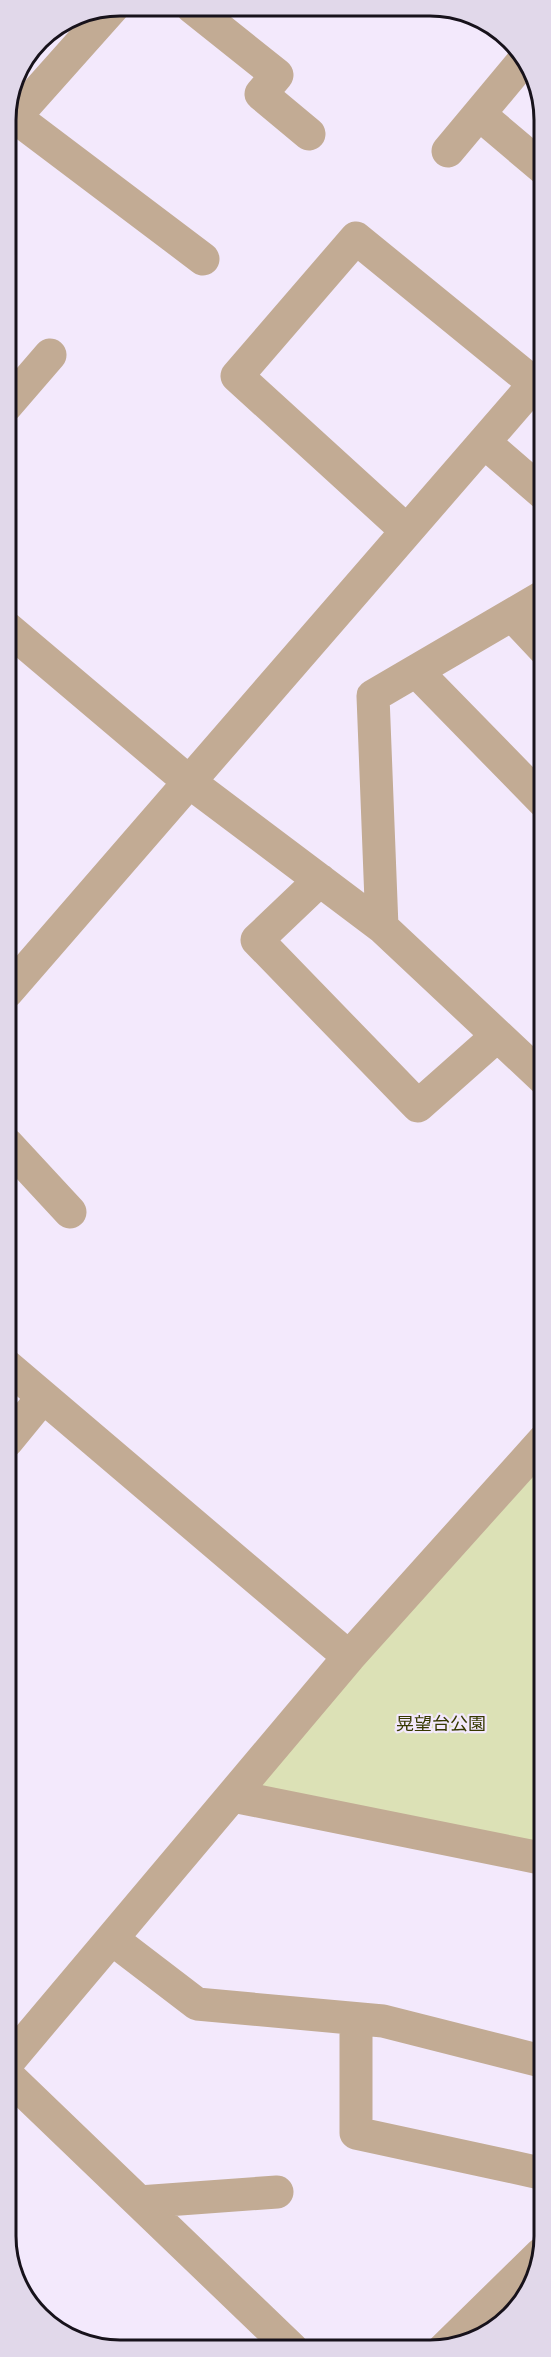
<svg xmlns="http://www.w3.org/2000/svg" width="551" height="2357" font-family="'Sofia Sans Condensed','Noto Sans JP',sans-serif">
<rect width="100%" height="100%" fill="#f3e9fc"/>
<!-- green -->
<path fill="#dce1b6" d="M544 1464 545 1850 268 1794 257 1782Z"/>
<g fill="none" stroke-linecap="round" stroke-linejoin="round">
<!-- minor -->
<path stroke="#c2ab94" stroke-width="33" d="M192 7 277 75 261 94 309 134
M479 114 544 169
M15 117 203 259
M6 127 113 7
M448 151 524 60
M6 406 50 355
M484 442 544 494
M407 531 237 376 356 238 535 384
M512 615 544 649
M6 627 188 781 382 927 544 1079
M416 671 544 802
M320 880 257 940 418 1106 497 1036
M382 927 373 696 544 596
M7 992 544 373
M7 1144 70 1212
M7 1366 349 1657
M7 1441 43 1397
M233 1796 545 1859
M112 1939 197 2004 383 2021 545 2062
M356 2019V2133L545 2174
M7 2063 349 1657 544 1440
M7 2075 292 2349
M139 2202 277 2192
M443 2350 541 2254"/>
</g>
<g text-anchor="middle" dominant-baseline="central" stroke-width="4.5" stroke-linejoin="round" paint-order="stroke">
<!-- park labels -->
<g font-size="18" fill="#363800" stroke="#f3e9fc">
<text x="441" y="1724">晃望台公園</text>
</g>
</g>
<!-- crop -->
<path d="M0 0H551V2357H0ZM120 16H430A104 104 0 0 1 534 120V2236A104 104 0 0 1 430 2340H120A104 104 0 0 1 16 2236V120A104 104 0 0 1 120 16Z" fill="#e1d8ea" fill-rule="evenodd"/>
<path fill="none" stroke="#17121b" stroke-width="3" d="M120 16H430A104 104 0 0 1 534 120V2236A104 104 0 0 1 430 2340H120A104 104 0 0 1 16 2236V120A104 104 0 0 1 120 16Z"/>
</svg>
